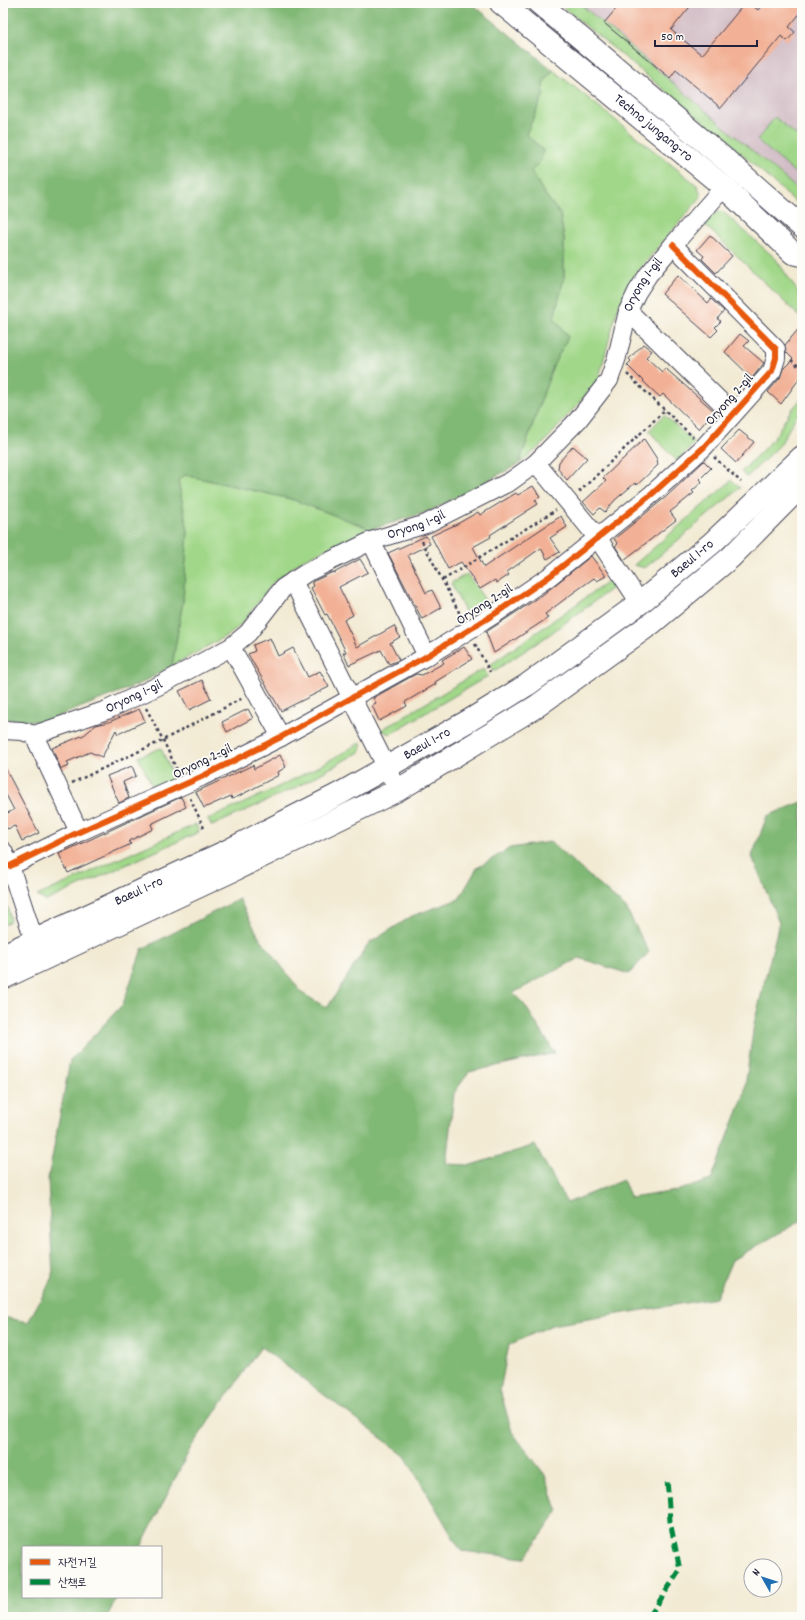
<svg xmlns="http://www.w3.org/2000/svg" width="805" height="1620" font-family="Dekko,'Poor Story',sans-serif">
<rect width="100%" height="100%" fill="#fdfcf7"/>
<filter id="ink" filterUnits="userSpaceOnUse"><feTurbulence type="fractalNoise" baseFrequency=".025" numOctaves="2"/><feDisplacementMap in="SourceGraphic" scale="8" xChannelSelector="R" yChannelSelector="G"/><feConvolveMatrix kernelMatrix="1 2 1 2 8 2 1 2 1" color-interpolation-filters="sRGB"/></filter>
<filter id="wash" filterUnits="userSpaceOnUse"><feTurbulence type="fractalNoise" baseFrequency=".012" numOctaves="4" result="noise"/><feDisplacementMap in="SourceGraphic" scale="16" xChannelSelector="R" yChannelSelector="G"/><feGaussianBlur stdDeviation="0.9" result="paint"/><feColorMatrix in="noise" values="0 0 0 0 0 0 0 0 0 0 0 0 0 0 0 0 0 1.4 0 .05"/><feComposite in="paint" operator="in"/></filter>
<g filter="url(#wash)">
<rect width="100%" height="100%" fill="#f2ead3"/>
<!-- industrial -->
<path fill="#d2bdc6" d="M579 3H802V193L603 24Z"/>
<!-- green -->
<path fill="#a0d788" stroke="#617c62" d="M558 3H579L802 193V208L732 145Z
M553 70 698 186 701 197 636 273 618 307 598 381 543 444 519 464 553 366 568 337 554 318 564 278V238L560 214 544 193 531 171 541 161 543 150 526 134 544 94 543 84Z
M775 117 802 140 801 178 757 140Z
M722 211 776 259 796 289 802 295V319L704 224 715 213Z
M802 398V411L795 418 780 445 747 477 741 472 774 438 789 413Z
M664 415 695 443 677 461 649 431Z
M185 475 291 499 366 527 369 530 302 560 273 583 243 622 233 632 172 666 183 601 188 531 178 480Z
M732 480 740 488 645 568 634 565Z
M467 574 488 604 467 616 451 583Z
M612 579 611 589 546 637 494 671 490 665Z
M483 669 488 676 390 734 381 730Z
M361 742V751L295 788 212 826 208 819C261 796 312 772 361 742Z
M161 748 175 780 154 789 138 757Z
M196 824 199 832 46 901 37 896Z
M8 907 10 921 3 925V909Z"/>
<!-- forest -->
<path fill="#80b874" stroke="#516d58" d="M3 3H471L553 70 543 84 544 94 526 134 543 151 541 161 531 171 544 193 560 214 564 238V278L554 318 568 337 553 366 519 464 430 511 369 530 366 527 291 499 185 475 178 480 188 531 183 601 172 666 142 683 44 722 3 719Z
M802 802V1220L732 1260 716 1298 552 1325 509 1345 500 1390 512 1432 545 1475 558 1512 525 1558 461 1551 405 1456 261 1347 191 1447 141 1547H23V1597H117L107 1617H3V1317L28 1322 53 1277 48 1179 70 1061 123 1004 142 949 239 899 259 937 302 993 327 1008 368 944 412 916 459 899 477 868 510 848 550 842 626 908 649 952 629 974 579 958 513 993 524 1004 555 1053 469 1072 454 1093 446 1164 471 1165 535 1145 567 1203 623 1180 631 1198 676 1191 711 1180 744 1095 754 1024 779 923 752 856 767 816Z"/>
<g id="blocks">
<!-- building -->
<path fill="#f2b196" d="M621 3H693L671 30 702 55 745 3H749L758 10 763 3H802V11L789 27 795 32 787 41 781 36 721 108 676 70 670 78 604 23Z
M710 235 732 256 716 273 702 259 704 256 697 250Z
M678 275 708 303 711 299 724 311 717 319 721 321 715 327 718 330 711 337 662 294Z
M802 325V375L781 404 768 392 780 378 783 369 793 359 786 352 785 345Z
M740 334 749 341 744 346 764 363 752 378 725 352Z
M643 344 652 351 646 357 662 372 665 368 714 411 699 429 663 394 660 397 649 387 627 365 631 361 629 359Z
M739 430 754 442 736 463 721 449Z
M644 439 657 459 658 465 637 485 635 483 615 500 605 512 600 508 594 514 583 502 606 481 603 478Z
M573 446 587 458 567 480 558 469 559 462Z
M704 461 711 468 700 479 702 482 692 491 694 493 670 512 676 520 624 560 615 546 618 544 614 539 666 497Z
M533 486 540 497 535 500 538 504 490 535 491 537 473 547 484 567 561 516 567 527 550 538 560 552 547 559 541 548 507 572 509 575 497 583 495 580 480 589 461 562 448 569 431 536 457 524 478 512 480 515 516 493 518 495Z
M426 536 430 544 408 555 426 593 432 590 441 608 422 619 388 553Z
M591 556 606 576 597 581 594 578 573 593 545 614 548 618 494 653 486 632 541 596Z
M360 559 368 572 339 587 353 615 344 620 357 647 394 626 400 637 390 643 399 660 389 664 381 650 349 665 343 653 346 652 327 614 325 615 311 588 314 586 312 582 333 572 334 573Z
M270 638 278 656 293 648 308 677 320 671 329 687 281 711 248 654 255 651 253 645Z
M464 647 472 659 435 682 436 684 405 702 407 706 379 721 372 705 376 703 373 698 416 674 422 675 444 663 442 660Z
M202 680 211 699 189 710 179 691Z
M139 709 145 721 118 734 116 730 102 757 90 752 67 762 69 766 61 769 52 748 84 735 96 725 109 722Z
M248 709 253 718 227 732 222 722Z
M280 755 286 767 278 772 279 775 239 796 232 799 231 796 204 808 196 792 253 765 254 769Z
M3 764 39 833 22 841 15 826 7 829 3 820V815L14 810 3 789Z
M132 766 136 776 123 782 129 798 119 803 107 776Z
M181 797 186 807 151 824 153 829 129 841 131 844 68 873 59 854Z"/>
</g>
</g>
<g filter="url(#ink)">
<use href="#blocks" fill-opacity="0" stroke="#414052" stroke-width="1"/>
<g fill="none" stroke-linecap="round" stroke-linejoin="round">
<defs>
<g id="minor">
<path d="M628 311 733 414"/>
<path d="M536 463 597 537 640 603"/>
<path d="M371 541 427 656"/>
<path d="M293 581 398 790"/>
<path d="M231 647 281 737"/>
<path id="s1" d="M3 730 22 731 34 735 107 710 158 686 231 647 248 633 283 588 306 573 371 541 426 524 511 481 536 463 578 420 609 380 617 357 628 311 637 292 648 275 673 245 724 187"/>
<path d="M34 735 79 832"/>
<path d="M3 851 10 866 34 940"/>
<path d="M10 866 79 832 201 777 281 737 427 656 496 613 550 576 652 494 704 447 772 371 776 358V349L673 245"/>
</g>
<g id="major">
<path id="s2" d="M501 3 724 187 793 253 802 255"/>
<path d="M539 3 727 161 802 227"/>
<path id="s3" d="M3 955 227 851 341 793 470 720 527 685 640 603 712 543 802 457"/>
<path d="M3 978 234 870 398 790 537 706 652 623 731 557 802 485"/>
</g>
</defs>
<!-- minor casing -->
<use href="#minor" stroke="#414052" stroke-width="20"/>
<!-- major casing -->
<use href="#major" stroke="#414052" stroke-width="24"/>
<!-- path -->
<path stroke="#414052" stroke-width="2.5" stroke-dasharray="3 3" stroke-linecap="butt" d="M791 360 802 369
M627 374 693 437
M714 457 741 482
M579 492 665 410
M422 541 462 618
M443 580 556 510
M475 644 490 672
M146 708 163 740 178 772
M72 783 163 740 243 698
M190 798 204 828"/>
<!-- minor -->
<use href="#minor" stroke="#fff" stroke-width="18"/>
<!-- major -->
<use href="#major" stroke="#fff" stroke-width="22"/>
<!-- quiet -->
<path stroke="#00873e" stroke-width="5" stroke-dasharray="10 5" stroke-linecap="butt" d="M649 1617 680 1570 670 1521 667 1479"/>
<defs>
<path id="cycleway" d="M10 866 79 832 201 777 281 737 427 656 496 613 550 576 652 494 704 447 772 371 776 358V349L673 245"/>
</defs>
<!-- cycleway casing -->
<use href="#cycleway" stroke="#fdfcf7" stroke-width="8"/>
<!-- cycleway -->
<use href="#cycleway" stroke="#e8590c" stroke-width="6"/>
</g>
</g>
<g text-anchor="middle" dominant-baseline="central" stroke-width="3.5" stroke-linejoin="round" paint-order="stroke">
<!-- street labels -->
<g font-size="14" fill="#22223b" stroke="#fdfcf7">
<text stroke="none"><textPath href="#s2" startOffset="197">Techno jungang-ro</textPath></text>
<text stroke="none"><textPath href="#s1" startOffset="823">Oryong 1-gil</textPath></text>
<text transform="translate(730 400) rotate(-48)">Oryong 2-gil</text>
<text stroke="none"><textPath href="#s1" startOffset="475">Oryong 1-gil</textPath></text>
<text stroke="none"><textPath href="#s3" startOffset="798">Baeul 1-ro</textPath></text>
<text transform="translate(485 605) rotate(-33)">Oryong 2-gil</text>
<text stroke="none"><textPath href="#s1" startOffset="139">Oryong 1-gil</textPath></text>
<text stroke="none"><textPath href="#s3" startOffset="474">Baeul 1-ro</textPath></text>
<text transform="translate(203 762) rotate(-26)">Oryong 2-gil</text>
<text stroke="none"><textPath href="#s3" startOffset="150">Baeul 1-ro</textPath></text>
</g>
</g>
<!-- margin -->
<rect width="805" height="1620" fill="none" stroke="#fdfcf7" stroke-width="16"/>
<!-- legend -->
<rect x="22" y="1546" width="140" height="52" fill="#fdfcf7" stroke="#a5a5ac"/>
<rect x="30" y="1559" width="20" height="6" fill="#e8590c" stroke="#a5a5ac"/>
<text x="58" y="1566" font-size="12" fill="#22223b">자전거길</text>
<rect x="30" y="1579" width="20" height="6" fill="#00873e" stroke="#a5a5ac"/>
<text x="58" y="1586" font-size="12" fill="#22223b">산책로</text>
<!-- north arrow -->
<g transform="translate(763 1578) rotate(309)"><circle r="19" fill="#fdfcf7" stroke="#a5a5ac"/>
<path d="M0-3L7 15L0 10L-7 15Z" fill="#1f6fb2"/>
<text y="-6" font-size="11" font-weight="bold" text-anchor="middle" fill="#22223b">N</text>
</g>
<!-- scale -->
<path d="M655 40v6h102v-6" fill="none" stroke="#22223b" stroke-width="2"/>
<text x="661" y="40" font-size="12" fill="#22223b" stroke="#fdfcf7" stroke-width="3" paint-order="stroke">50 m</text>
</svg>
